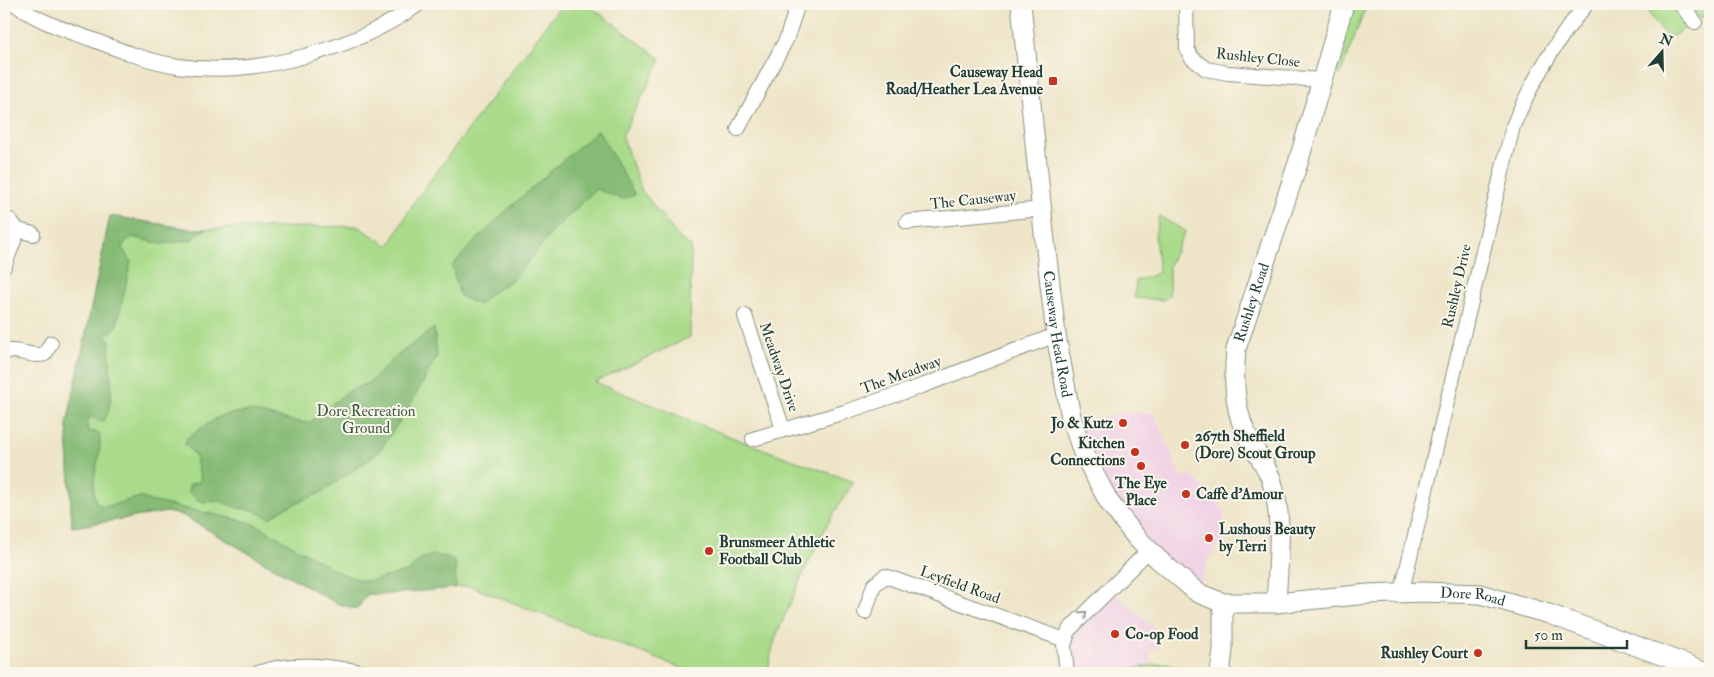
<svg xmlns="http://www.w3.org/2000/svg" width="1714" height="677" font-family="'IM FELL Double Pica',serif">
<rect width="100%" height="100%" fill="#fbf7ec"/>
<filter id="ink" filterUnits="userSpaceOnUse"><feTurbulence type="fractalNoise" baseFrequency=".02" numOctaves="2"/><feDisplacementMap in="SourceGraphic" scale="10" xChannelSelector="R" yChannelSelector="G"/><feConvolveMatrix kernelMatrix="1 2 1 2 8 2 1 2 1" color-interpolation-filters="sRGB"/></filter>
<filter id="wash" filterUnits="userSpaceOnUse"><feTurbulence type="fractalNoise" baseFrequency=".0096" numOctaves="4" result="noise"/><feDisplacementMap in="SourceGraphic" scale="20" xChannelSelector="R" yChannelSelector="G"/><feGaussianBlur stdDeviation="1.12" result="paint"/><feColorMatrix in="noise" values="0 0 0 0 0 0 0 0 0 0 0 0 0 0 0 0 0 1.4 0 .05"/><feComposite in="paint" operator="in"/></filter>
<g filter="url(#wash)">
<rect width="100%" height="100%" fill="#eee5c8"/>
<!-- built -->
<path fill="#f0d0e5" d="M1126 412 1154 413 1180 475 1185 478 1190 474 1224 510 1222 541 1208 559 1198 593 1136 537 1074 426Z
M1111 589 1121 600 1156 629 1158 649 1149 650 1152 665 1166 663 1171 667 1214 670 1213 673H1067L1065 640Z"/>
<!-- green -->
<path fill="#a9db8a" stroke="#648c5f" d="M562 4H587L661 59 622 136 642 191 680 239 691 247 690 337 595 382 739 440 854 482C827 520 808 561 790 604 780 627 769 648 769 673H694L470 586 389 594H367L357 609 336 603 182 515 166 512 72 527 67 425 110 216 190 229 357 226 389 246 414 202Z
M1354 4H1367L1340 75 1333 73Z
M1642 4H1671L1692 24 1668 39Z
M1687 4H1707L1710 12 1699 19Z
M1159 216 1185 231 1169 266V295L1164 300 1134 298 1136 281 1159 273 1155 237Z
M1166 663 1176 668 1175 673H1109Z"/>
<!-- forest -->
<path fill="#86bb76" stroke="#527c55" d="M598 130 635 195 622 199 596 189 552 232 513 280 492 292 479 305 460 296 452 266C497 216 548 174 598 130Z
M110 216 190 229H206L199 232 192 240 162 244 132 237 125 242 122 248 131 261 117 325 113 331 105 334 110 340C107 363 118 402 103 421H97L93 417 89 418 87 425 88 431 99 433C104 456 87 482 97 504L105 507 140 497 150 501 245 521 257 525 340 573 359 580 370 581 409 571 420 559 433 555 447 557 455 562 456 588 389 594H367L357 609 336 603 182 515 166 512 72 527 67 425Z
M434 328 437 356 409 407 378 453 322 492 283 509 270 518 253 510 237 508 220 501 204 502 196 499 188 491 190 484 201 481 195 455 185 444 187 438 220 416 235 413 250 411 298 422 309 423 347 392 370 382 394 358Z"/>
</g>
<g filter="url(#ink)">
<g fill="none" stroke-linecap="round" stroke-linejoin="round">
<defs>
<path id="street" d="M15 4C37 21 65 30 91 39 119 50 147 61 178 66 256 78 355 49 419 4
M1186 4 1187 49 1192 58 1206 69 1228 73 1320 80
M1680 4 1695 22
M738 129 786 40 798 4
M907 222 1042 209
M18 230 33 234
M4 267 18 230 10 220
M745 316 783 429
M4 351C20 349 33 358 45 354L51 343
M753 439 845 412 922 386 1056 335
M1401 594 1513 126C1532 81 1555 41 1587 4
M865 612 874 585 885 576 1065 640
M258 673C292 660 332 667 367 673
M1067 673 1064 645 1069 630 1149 550"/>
<g id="secondary">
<path id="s1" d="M1021 4 1044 233 1056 335 1071 417 1083 453 1109 502 1136 537 1159 560 1198 593 1223 603H1276L1368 594 1422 592 1480 594 1549 614 1710 673"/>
<path id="s2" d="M1276 603C1278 564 1284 520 1272 482 1268 468 1259 457 1252 445 1234 415 1233 383 1236 349L1298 163 1344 4"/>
<path d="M1220 673 1223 650V603"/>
</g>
</defs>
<!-- street casing -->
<use href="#street" stroke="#86917e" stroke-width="16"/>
<!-- secondary casing -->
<use href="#secondary" stroke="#86917e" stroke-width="21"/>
<!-- street -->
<use href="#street" stroke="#fff" stroke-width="14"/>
<!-- secondary -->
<use href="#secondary" stroke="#fff" stroke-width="19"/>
</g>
<!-- one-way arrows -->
<defs><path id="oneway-chevron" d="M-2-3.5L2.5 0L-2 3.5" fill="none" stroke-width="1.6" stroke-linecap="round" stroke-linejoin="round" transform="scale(1.25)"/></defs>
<use stroke="#8f9e9a" href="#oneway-chevron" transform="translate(1084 614) rotate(-44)"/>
</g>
<!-- markers -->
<g fill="#c8321e" stroke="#fbf7ec" stroke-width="2">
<rect x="1048" y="76" width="10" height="10" rx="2.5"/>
<circle cx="1123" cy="423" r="5"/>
<circle cx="1185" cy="445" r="5"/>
<circle cx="1135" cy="452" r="5"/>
<circle cx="1141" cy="466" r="5"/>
<circle cx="1186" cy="494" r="5"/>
<circle cx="1209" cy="538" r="5"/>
<circle cx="709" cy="551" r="5"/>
<circle cx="1115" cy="634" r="5"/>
<circle cx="1478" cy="653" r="5"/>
</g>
<g text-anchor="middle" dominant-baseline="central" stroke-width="4" stroke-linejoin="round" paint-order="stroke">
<!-- street labels -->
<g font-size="15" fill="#1f3d34" stroke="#fbf7ec">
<text transform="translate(1258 58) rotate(6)">Rushley Close</text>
<text transform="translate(973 200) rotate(-6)">The Causeway</text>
<text transform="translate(1457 286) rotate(-77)">Rushley Drive</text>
<text stroke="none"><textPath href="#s2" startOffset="312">Rushley Road</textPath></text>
<text stroke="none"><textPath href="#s1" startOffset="332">Causeway Head Road</textPath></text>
<text transform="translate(779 367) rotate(71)">Meadway Drive</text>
<text transform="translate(901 375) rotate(-20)">The Meadway</text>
<text transform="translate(960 585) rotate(20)">Leyfield Road</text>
<text stroke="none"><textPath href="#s1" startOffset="915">Dore Road</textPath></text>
</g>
<!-- poi labels -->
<g font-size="15" font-weight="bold" fill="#1f3d34" stroke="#fbf7ec" text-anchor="start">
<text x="1043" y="72" text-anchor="end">Causeway Head<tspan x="1043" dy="17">Road/Heather Lea Avenue</tspan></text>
<text x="1113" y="423" text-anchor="end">Jo &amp; Kutz</text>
<text x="1195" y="436">267th Sheffield<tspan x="1195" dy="17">(Dore) Scout Group</tspan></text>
<text x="1125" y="443" text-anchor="end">Kitchen<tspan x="1125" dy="17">Connections</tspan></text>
<text x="1141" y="483" text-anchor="middle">The Eye<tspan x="1141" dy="17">Place</tspan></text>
<text x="1196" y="494">Caffè d'Amour</text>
<text x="1219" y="529">Lushous Beauty<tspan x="1219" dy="17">by Terri</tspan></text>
<text x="719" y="542">Brunsmeer Athletic<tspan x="719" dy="17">Football Club</tspan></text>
<text x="1125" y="634">Co-op Food</text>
<text x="1468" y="653" text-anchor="end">Rushley Court</text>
</g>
<!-- park labels -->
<g font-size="15" fill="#3b5d45" stroke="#fbf7ec">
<text x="366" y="411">Dore Recreation<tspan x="366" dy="17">Ground</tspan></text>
</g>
</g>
<!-- margin -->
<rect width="1714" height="677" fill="none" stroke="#fbf7ec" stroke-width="20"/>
<!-- north arrow -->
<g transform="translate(1662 52) rotate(20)" stroke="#fbf7ec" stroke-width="4" paint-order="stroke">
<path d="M0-4L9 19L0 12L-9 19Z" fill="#1f3d34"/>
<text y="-8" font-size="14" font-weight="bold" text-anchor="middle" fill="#1f3d34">N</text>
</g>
<!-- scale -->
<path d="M1526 640v8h101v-8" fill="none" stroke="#1f3d34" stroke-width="2.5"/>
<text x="1534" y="640" font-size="15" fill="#1f3d34" stroke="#fbf7ec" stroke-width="4" paint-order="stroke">50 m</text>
</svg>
